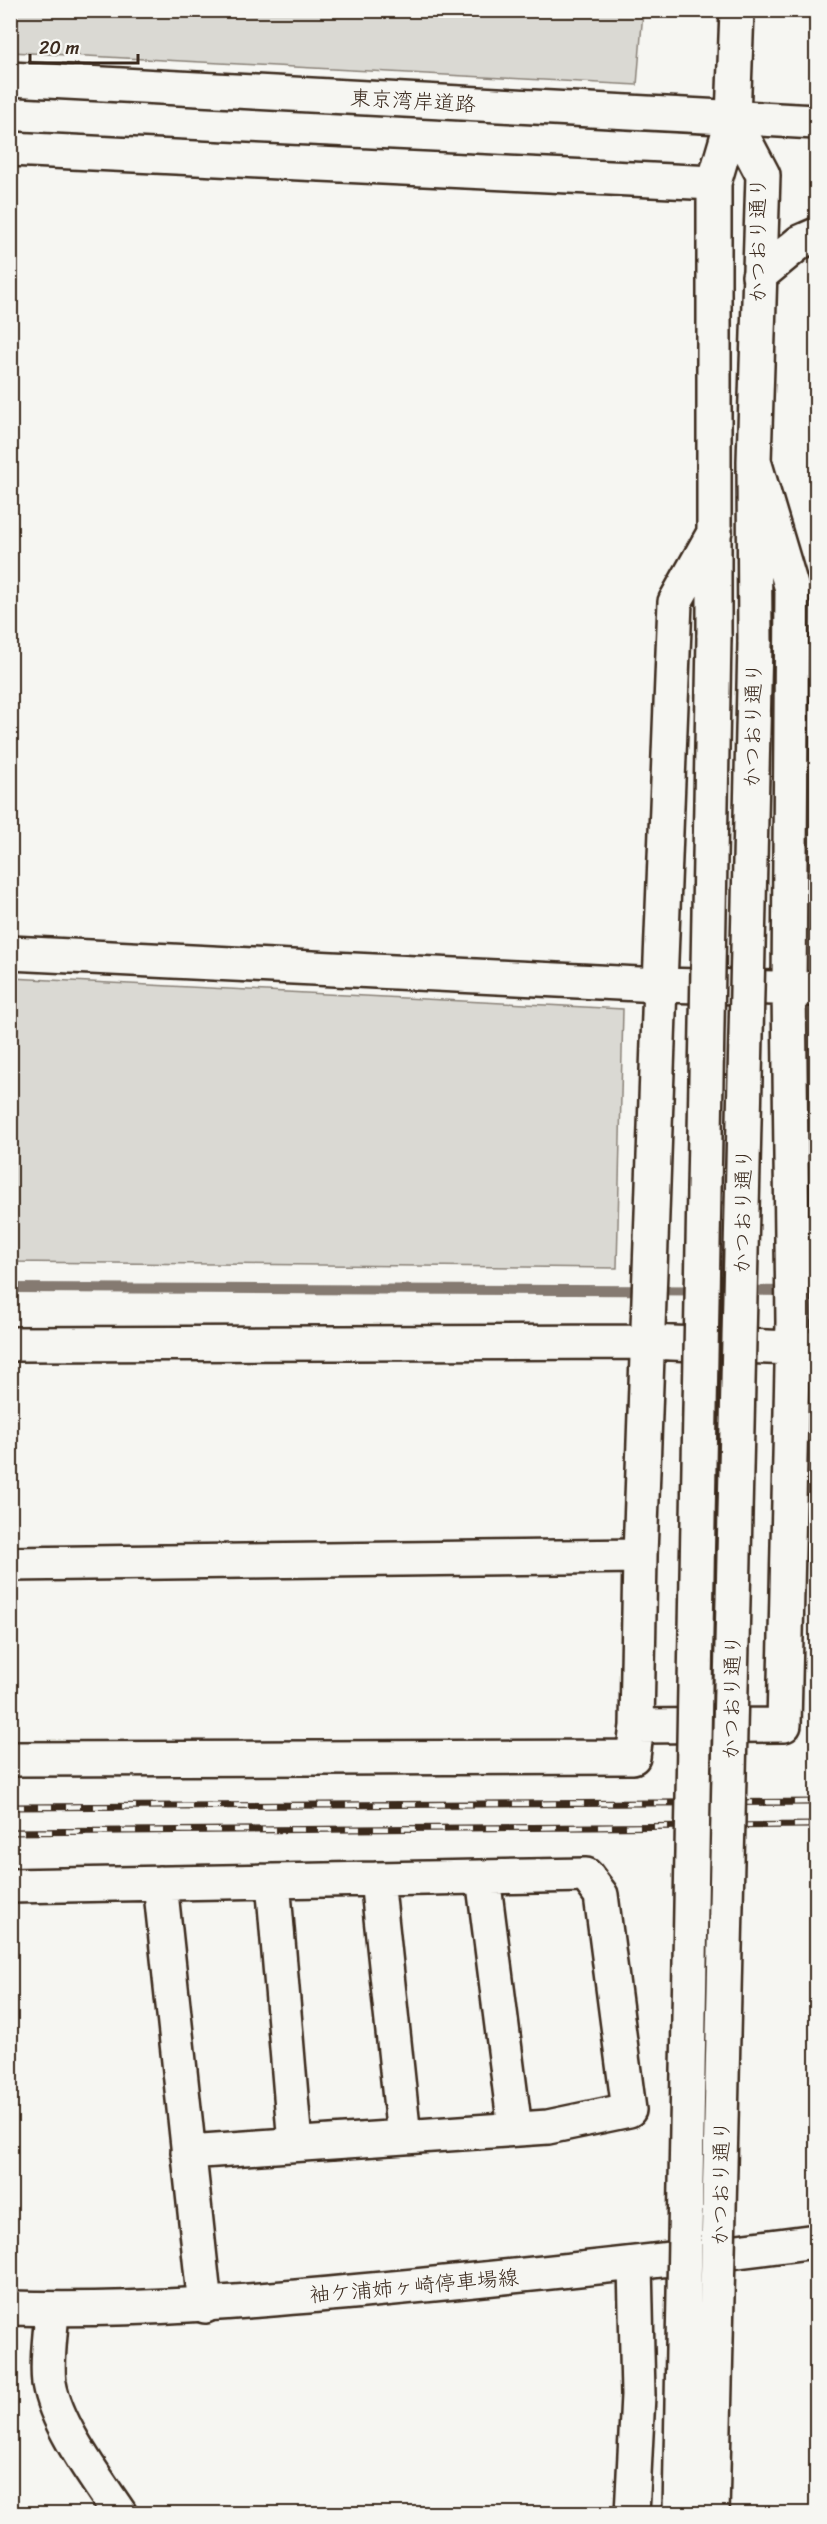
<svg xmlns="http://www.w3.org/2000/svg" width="827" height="2524" font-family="Sriracha,'Klee One',sans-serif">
<rect width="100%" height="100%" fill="#f6f6f2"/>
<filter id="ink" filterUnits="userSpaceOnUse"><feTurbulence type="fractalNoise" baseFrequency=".0167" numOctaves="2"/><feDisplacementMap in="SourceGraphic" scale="12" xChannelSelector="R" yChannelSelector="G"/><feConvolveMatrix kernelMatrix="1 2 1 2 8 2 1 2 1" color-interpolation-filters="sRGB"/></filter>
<g filter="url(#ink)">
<!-- green -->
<path fill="#dad9d3" stroke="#8a8278" stroke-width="1.5" d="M10 11 11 10 643 11 637 85 11 52Z
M11 978 623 1009 617 1268 11 1262Z"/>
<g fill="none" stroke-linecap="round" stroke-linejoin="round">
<!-- stream -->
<path stroke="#857a71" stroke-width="10" d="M10 1288 816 1291"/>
<defs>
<path id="minor" d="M733 118 763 175 754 461 755 643
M10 149 714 183
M759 276 800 242 816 235
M714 637V183L733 118 737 10
M10 953 660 985 675 602 715 531
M10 1344 648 1342 816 1349
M10 1564 640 1556
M637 1726 640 1556 660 985 816 989
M10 1759 633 1757 637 1726 784 1725 793 1322 789 988 792 589 754 461
M483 1877 515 2129
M377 1879 404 2137
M273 1881 295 2144
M160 1883 205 2306
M10 1886 586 1875 601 1895 629 2110 548 2127 188 2152
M52 2309C51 2332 46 2360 49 2383 56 2425 96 2478 120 2514"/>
<path id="major" d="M10 2308C135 2312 258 2301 383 2289 528 2275 672 2260 816 2241
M632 2514 638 2395 635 2265"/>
<path id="highway" d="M10 79 816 122"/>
</defs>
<!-- minor casing -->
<use href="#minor" stroke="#3b2a1e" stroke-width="38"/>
<!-- major casing -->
<use href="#major" stroke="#3b2a1e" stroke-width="38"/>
<!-- highway casing -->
<use href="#highway" stroke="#3b2a1e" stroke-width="38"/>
<!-- minor -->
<use href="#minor" stroke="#f6f6f2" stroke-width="33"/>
<!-- major -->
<use href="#major" stroke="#f6f6f2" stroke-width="33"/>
<!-- highway -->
<use href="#highway" stroke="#f6f6f2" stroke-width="33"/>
<defs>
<path id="rail" d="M10 1807 816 1802
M10 1832 816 1825"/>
</defs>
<!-- rail casing -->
<use href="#rail" stroke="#3b2a1e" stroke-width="7"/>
<!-- rail -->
<use href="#rail" stroke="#f6f6f2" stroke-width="4.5" stroke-dasharray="14" stroke-linecap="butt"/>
<defs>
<path id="minor-bridge" d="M680 2514 714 637
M712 2514 755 643"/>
</defs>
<!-- minor-bridge casing -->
<use href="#minor-bridge" stroke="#3b2a1e" stroke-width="38" stroke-linecap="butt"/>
<!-- minor-bridge -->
<use href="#minor-bridge" stroke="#f6f6f2" stroke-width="33"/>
</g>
</g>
<g text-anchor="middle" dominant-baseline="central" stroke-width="4.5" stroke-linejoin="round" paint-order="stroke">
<!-- street labels -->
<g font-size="21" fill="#3b2a1e" stroke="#f6f6f2">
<text transform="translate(413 101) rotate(3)">東京湾岸道路</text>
<text transform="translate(758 240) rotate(-90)">かつおり通り</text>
<text transform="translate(753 725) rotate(-89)">かつおり通り</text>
<text transform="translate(743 1211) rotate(-89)">かつおり通り</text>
<text transform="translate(732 1697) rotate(-89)">かつおり通り</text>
<text transform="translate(721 2183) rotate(-89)">かつおり通り</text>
<text transform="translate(414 2286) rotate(-5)">袖ケ浦姉ヶ崎停車場線</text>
</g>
</g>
<!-- margin -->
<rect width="827" height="2524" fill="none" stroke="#f6f6f2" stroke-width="36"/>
<rect x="18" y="18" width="791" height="2488" fill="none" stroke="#3b2a1e" stroke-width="2" filter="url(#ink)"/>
<!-- scale -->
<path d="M30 54v9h108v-9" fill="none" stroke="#3b2a1e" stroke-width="3"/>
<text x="39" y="54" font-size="18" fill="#3b2a1e" stroke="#f6f6f2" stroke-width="4.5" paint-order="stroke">20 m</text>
</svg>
